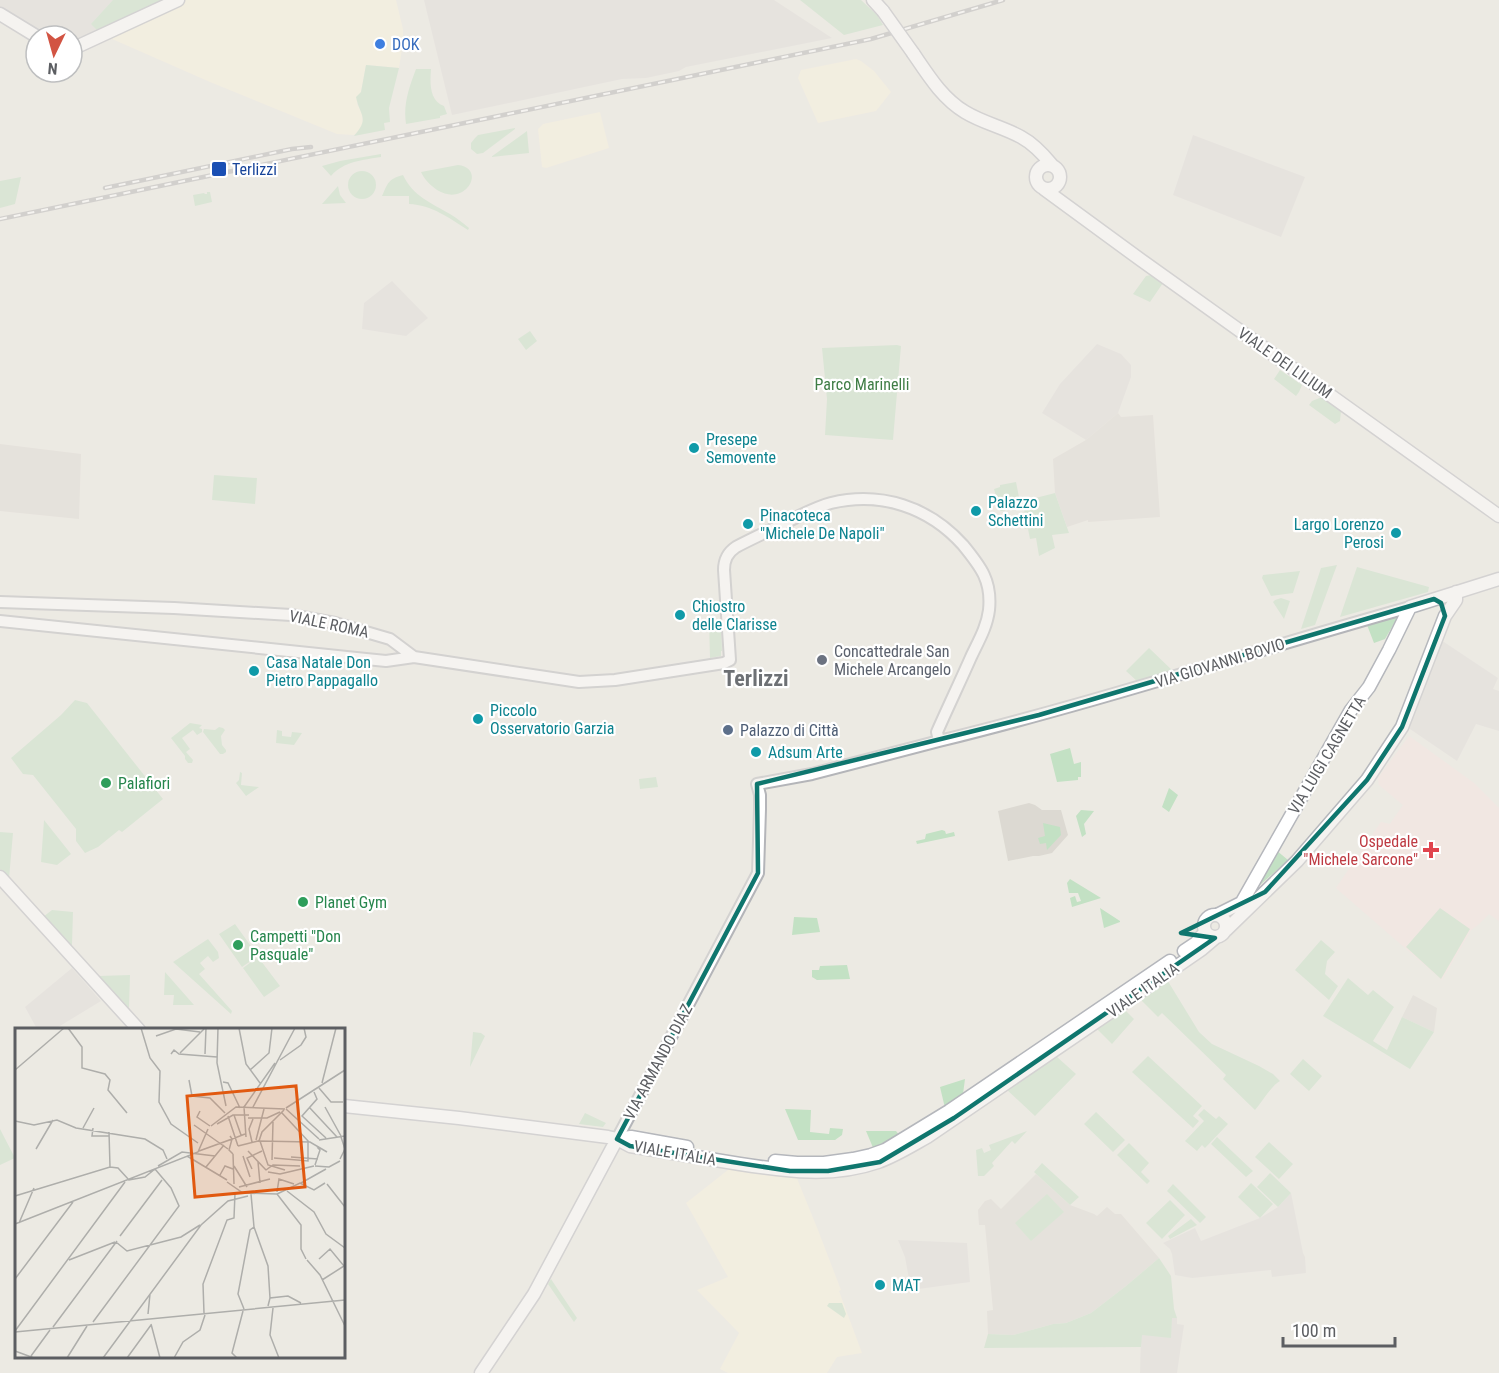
<svg xmlns="http://www.w3.org/2000/svg" width="1499" height="1373" font-family="'Roboto Condensed',sans-serif">
<rect width="100%" height="100%" fill="#eceae3"/>
<!-- commercial -->
<path fill="#f9f3db" d="M178 0H396L403 29V43L399 68 366 65 361 92 357 104 362 113 363 124 360 129 354 135 337 134 210 82 103 35Z
M856 59 861 61 874 71 891 92 876 111 818 123 798 78 801 70Z
M600 112 609 148 546 168 542 167 538 129 543 124Z
M733 1166 796 1176 818 1230 841 1290 839 1291 862 1353 837 1357 827 1373H728L720 1369 739 1333 697 1290 728 1277 686 1203Z"/>
<!-- industrial -->
<path fill="#dedcd8" d="M0 0H178L72 49V36H36L0 14Z
M424 0H774L832 38 686 67 679 71 646 78 622 79 452 115Z
M1193 135 1305 177 1281 237 1173 195Z
M392 281 428 318 406 336 362 329 364 303Z
M1097 344 1121 354 1131 365V377L1118 413 1086 440 1042 413 1060 384Z
M1441 640 1498 678 1493 689 1499 691V731L1476 724 1457 761 1407 727Z
M72 968 101 1001 55 1029H37L25 1007Z
M1291 1193 1303 1253 1305 1257 1306 1273 1272 1277 1271 1270 1192 1278 1175 1275 1172 1254 1170 1249 1163 1243 1195 1228 1201 1241 1260 1218 1278 1207Z
M898 1240 967 1243 970 1282 911 1290 905 1257Z
M1172 1318H1177V1324L1184 1325 1177 1373H1140L1141 1335Z"/>
<!-- education -->
<path fill="#dcd9d2" d="M1118 413 1121 417 1153 415 1160 517 1088 522V520L1067 527 1055 493 1053 459 1086 440Z
M0 444 81 454 79 519 0 511Z
M1029 803 1035 805 1042 810H1061L1068 835 1052 853 1039 856H1033L1008 861 998 811Z
M1413 995 1437 1008 1434 1032 1402 1017Z
M1036 1174 1070 1205 1094 1214 1097 1216 1107 1207 1115 1214H1121L1159 1258 1126 1286 1091 1313 1066 1323 1053 1324 1013 1335 988 1334 987 1311 993 1310 985 1225H979L978 1210 985 1201 991 1199 1001 1209Z"/>
<!-- medical -->
<path fill="#f7e4e1" d="M1409 736 1474 783 1499 808V921L1489 914 1478 925 1471 930 1442 980 1336 888 1381 822 1390 824 1403 805 1379 785 1378 778Z"/>
<!-- green -->
<path fill="#c3e1c4" d="M113 0H167L98 31 91 24Z
M800 0H861L877 15 883 25 844 35Z
M366 65 399 68 389 108 390 122 384 123 385 130 354 136C370 118 360 116 356 97L361 92Z
M416 69H431C430 82 429 101 444 106L447 114 440 116V118L406 124C403 104 409 88 416 69Z
M515 128V129L483 153 477 154 471 149V143L475 138 478 135Z
M527 131 529 153 491 157Z
M381 154V157C363 160 344 161 331 176L322 166 340 161Z
M458 165C487 168 466 208 437 190 430 185 424 179 421 172Z
M348 185a14 14 0 1 1 28 0a14 14 0 1 1-28 0Z
M403 175C413 196 431 203 450 214 457 218 463 223 469 228L468 230C449 218 432 205 409 204V196H382C388 183 388 179 403 175Z
M21 177 15 204 0 208V181Z
M338 186 340 195 346 203 322 204Z
M207 192H210L212 202 195 206 193 195 204 193 205 194H207Z
M1151 275 1163 283 1150 302 1133 294 1146 276Z
M530 331 537 341 526 350 518 339Z
M897 345 901 346 893 440 825 435 827 399 822 348Z
M1280 370 1302 385 1299 392 1296 396 1274 379Z
M1322 397 1341 411 1340 421 1335 424 1309 405 1312 401Z
M214 475 257 478 255 504 212 500Z
M1016 482 1020 502 1055 493 1069 533 1052 535 1055 548 1039 556 1036 538 1030 539 1028 529H1025V526L1026 525 1024 508 1000 511 994 489 1000 487V485Z
M1337 565 1315 625 1301 629 1321 568Z
M1357 567 1429 587 1428 592 1340 617Z
M1300 571 1293 593 1271 596 1262 578 1263 575Z
M1281 598 1290 601 1284 619 1273 602 1275 600Z
M1396 616V620L1385 639 1374 643 1367 625Z
M719 620V626H721L722 651H721V656L710 658 709 621Z
M1149 648 1173 671 1138 682 1126 671Z
M75 700 87 703 163 799 122 832 119 830 98 847 85 853 76 841V829L33 775 23 774 11 758 61 715Z
M190 723 202 725 199 728 202 729V732L197 735 193 730 182 738 190 749 186 752 193 760 192 763H188L185 759V756L171 738Z
M219 727 223 728 225 730 221 736 222 745 226 750V752L223 754H220L203 732 204 729 215 730Z
M277 730 282 731V736L291 737 292 732 302 733 294 745 276 743Z
M1070 748 1074 764 1081 762V777H1078V780L1057 782 1050 754Z
M240 772 242 773 241 785 259 787 246 796 236 783 239 780Z
M656 777 658 787 640 789 639 779Z
M1169 788 1178 795 1169 812 1162 807Z
M1081 810 1094 811 1084 824 1086 834 1082 837 1076 816Z
M44 820 71 854 57 865 41 862Z
M1043 823 1060 827 1061 835 1047 850 1046 843 1040 844 1038 838 1045 836Z
M942 830 945 831 946 834 954 832 955 836 917 844 916 841 925 839 926 834Z
M0 832 13 833 9 879 0 869Z
M1276 850 1288 860 1259 886 1255 889Z
M1070 879 1101 898 1072 907 1070 898 1075 896 1077 902 1081 901 1078 893H1069L1067 883Z
M1100 908 1120 921V922L1104 928Z
M1440 908 1470 929 1441 979 1406 947Z
M52 910 73 912 72 945 70 947 43 917Z
M794 917 817 918 820 932 792 935Z
M235 924 258 956 242 967 219 934Z
M208 939 218 952 219 958 213 962 208 956 200 963 205 969 199 974 232 1011 231 1014 173 962Z
M1321 940 1335 952 1327 961 1325 974 1338 986 1329 1000 1295 970Z
M258 957 280 986 264 997 243 968Z
M847 965 850 979 817 980 812 977V970H819L820 966Z
M165 972 194 1005H173L174 995H164Z
M130 975 129 1008 98 976Z
M1166 978 1199 1032 1212 1044 1259 1066 1273 1074 1280 1081C1271 1086 1262 1102 1255 1110L1223 1079 1226 1075 1162 1013 1158 1017 1142 1001V995Z
M1348 978 1368 995 1373 990 1394 1007 1373 1041 1387 1050 1402 1017 1434 1032 1410 1069 1323 1016Z
M1124 1009 1134 1019 1112 1044 1096 1028Z
M473 1032 481 1033 485 1036 470 1067Z
M1056 1056 1076 1074 1035 1116 1006 1089Z
M1148 1056 1202 1106 1193 1116 1199 1121 1193 1128 1132 1072Z
M1303 1059 1322 1076 1309 1091 1290 1074Z
M965 1079 963 1094 945 1108 940 1087Z
M785 1109 811 1110 810 1132 829 1134 830 1128 843 1129 842 1135 835 1140H798Z
M1204 1109 1216 1119 1219 1116 1228 1124 1205 1148 1202 1145 1197 1151 1185 1141 1204 1121 1198 1115Z
M1096 1112 1125 1140 1113 1152 1084 1124Z
M585 1113 606 1123 603 1127 579 1124Z
M0 1129 15 1158 0 1165Z
M866 1131H896L900 1136 874 1150Z
M1027 1131 1015 1144 1012 1141 992 1163 994 1166 984 1176H978L976 1150 982 1148 984 1153 991 1150 989 1145Z
M1217 1137 1253 1171 1246 1177 1211 1144Z
M1269 1142 1293 1164 1279 1179 1255 1157Z
M1129 1143 1149 1163 1141 1172 1150 1181 1147 1184 1117 1155Z
M1042 1163 1079 1197 1070 1205 1034 1172Z
M1270 1173 1291 1193 1278 1207 1257 1187Z
M1251 1183 1273 1204 1260 1218 1238 1197Z
M1173 1184 1206 1217 1200 1223 1167 1191Z
M1047 1194 1064 1212 1031 1241 1015 1223Z
M1170 1200 1185 1215 1162 1239 1146 1223Z
M1191 1219 1197 1225 1170 1239 1168 1236Z
M1159 1258 1171 1276 1174 1309 1177 1318H1172L1171 1338 1142 1335 1141 1347 984 1348 988 1334 1013 1335 1053 1324 1066 1323 1091 1313 1126 1286Z
M551 1279 577 1318 574 1322 548 1284Z
M829 1303H842L846 1314 844 1318 827 1306Z"/>
<g fill="none" stroke-linecap="round" stroke-linejoin="round">
<defs>
<path id="tertiary" d="M0 602 174 608 291 615 335 623 390 639 414 657
M0 621 366 659 386 661 414 657 579 682 615 680 724 663 730 660 724 570C724 560 727 553 736 547 753 538 771 530 789 521 803 514 816 507 831 503 881 491 929 507 963 545 981 567 992 581 989 610 987 627 978 642 971 657 960 682 948 707 937 732L939 741 812 774 757 784 760 795V809L758 873 617 1139
M939 741C1098 702 1253 651 1410 607"/>
<path id="secondary" d="M873 0 883 11
M0 14 36 36
M72 49 178 0
M913 53C928 75 942 98 965 112 983 123 1003 127 1021 137 1034 144 1043 154 1052 165
M1036 177a12 12 0 1 1 24 0a12 12 0 1 1-24 0Z
M1044 189 1141 260 1499 516
M0 877 139 1030
M1242 902 1351 710 1369 687 1389 650 1410 607 1499 579
M1204 926a11 11 0 1 1 22 0a11 11 0 1 1-22 0Z
M1217 915 1247 900
M1226 930 1297 861 1367 780 1402 727 1445 616 1456 600V592
M1184 951 1196 943 1205 932
M344 1106 459 1118 608 1137 617 1139 630 1146C667 1152 703 1158 740 1164 786 1171 832 1178 878 1162 895 1156 911 1146 927 1137L1131 998 1202 949 1215 938
M618 1139 631 1137 687 1147
M775 1161 797 1163H824L853 1159 871 1155 885 1150 949 1111 1170 961
M481 1373 534 1294 617 1139"/>
</defs>
<!-- tertiary casing -->
<use href="#tertiary" stroke="#b4b5b9" stroke-width="14"/>
<!-- secondary casing -->
<use href="#secondary" stroke="#b5b7bc" stroke-width="15"/>
<!-- tertiary -->
<use href="#tertiary" stroke="#fff" stroke-width="10"/>
<!-- secondary -->
<use href="#secondary" stroke="#fff" stroke-width="12"/>
<defs>
<path id="rail" d="M105 188 292 149 311 147
M0 219 871 39 1003 0"/>
</defs>
<!-- rail casing -->
<use href="#rail" stroke="#b1b2b2" stroke-width="4.5"/>
<!-- rail -->
<use href="#rail" stroke="#fff" stroke-width="2" stroke-dasharray="7" stroke-linecap="butt"/>
<defs>
<path id="secondary-bridge" d="M883 11 913 53"/>
</defs>
<!-- secondary-bridge casing -->
<use href="#secondary-bridge" stroke="#b5b7bc" stroke-width="15" stroke-linecap="butt"/>
<!-- secondary-bridge -->
<use href="#secondary-bridge" stroke="#fff" stroke-width="12"/>
</g>
<!-- marked area -->
<path d="M0 0H1499V1373H0ZM1434 599 1441 603 1445 616 1402 727 1367 780 1265 892 1181 933 1215 938 954 1118 880 1162 828 1171H790L630 1146 617 1139 758 873 757 784 1039 715Z" fill="#eceae3" fill-opacity=".55" fill-rule="evenodd"/>
<path fill="none" stroke="#0f766e" stroke-width="4.5" stroke-linejoin="round" d="M1434 599 1441 603 1445 616 1402 727 1367 780 1265 892 1181 933 1215 938 954 1118 880 1162 828 1171H790L630 1146 617 1139 758 873 757 784 1039 715Z"/>
<!-- markers -->
<circle fill="#3f7fe0" stroke="#fff" stroke-width="2" cx="380" cy="44" r="6"/>
<rect fill="#1a4fb4" stroke="#fff" stroke-width="2" x="211" y="161" width="16" height="16" rx="3"/>
<g fill="#0f9aa8" stroke="#fff" stroke-width="2">
<circle cx="694" cy="448" r="6"/>
<circle cx="976" cy="511" r="6"/>
<circle cx="748" cy="524" r="6"/>
<circle cx="1396" cy="533" r="6"/>
<circle cx="680" cy="615" r="6"/>
<circle cx="254" cy="671" r="6"/>
<circle cx="478" cy="719" r="6"/>
<circle cx="756" cy="752" r="6"/>
<circle cx="880" cy="1285" r="6"/>
</g>
<circle fill="#6b7280" stroke="#fff" stroke-width="2" cx="822" cy="660" r="6"/>
<circle fill="#5c6f8a" stroke="#fff" stroke-width="2" cx="728" cy="730" r="6"/>
<g fill="#2e9e5b" stroke="#fff" stroke-width="2">
<circle cx="106" cy="783" r="6"/>
<circle cx="303" cy="902" r="6"/>
<circle cx="238" cy="945" r="6"/>
</g>
<path fill="#e0444e" stroke="#fff" stroke-width="2" d="M1428 841h6v6h6v6h-6v6h-6v-6h-6v-6h6z"/>
<g text-anchor="middle" dominant-baseline="central" stroke-width="4.5" stroke-linejoin="round" paint-order="stroke">
<!-- shop labels -->
<g font-size="16" fill="#366cbe" stroke="#fff" text-anchor="start">
<text x="392" y="44">DOK</text>
</g>
<!-- transit labels -->
<g font-size="16" fill="#164399" stroke="#fff" text-anchor="start">
<text x="232" y="169">Terlizzi</text>
</g>
<!-- street labels -->
<g font-size="16" fill="#5c5e62" stroke="#fff">
<text transform="translate(1285 363) rotate(35)">VIALE DEI LILIUM</text>
<text transform="translate(329 624) rotate(12)">VIALE ROMA</text>
<text transform="translate(1220 663) rotate(-17)">VIA GIOVANNI BOVIO</text>
<text transform="translate(1327 755) rotate(-59)">VIA LUIGI CAGNETTA</text>
<text transform="translate(1143 990) rotate(-35)">VIALE ITALIA</text>
<text transform="translate(658 1062) rotate(-62)">VIA ARMANDO DIAZ</text>
<text transform="translate(675 1153) rotate(10)">VIALE ITALIA</text>
</g>
<!-- park labels -->
<g font-size="16" fill="#3f7d45" stroke="#fff">
<text x="862" y="384">Parco Marinelli</text>
</g>
<!-- culture labels -->
<g font-size="16" fill="#0d838f" stroke="#fff" text-anchor="start">
<text x="706" y="439">Presepe<tspan x="706" dy="18">Semovente</tspan></text>
<text x="988" y="502">Palazzo<tspan x="988" dy="18">Schettini</tspan></text>
<text x="760" y="515">Pinacoteca<tspan x="760" dy="18">"Michele De Napoli"</tspan></text>
<text x="1384" y="524" text-anchor="end">Largo Lorenzo<tspan x="1384" dy="18">Perosi</tspan></text>
<text x="692" y="606">Chiostro<tspan x="692" dy="18">delle Clarisse</tspan></text>
<text x="266" y="662">Casa Natale Don<tspan x="266" dy="18">Pietro Pappagallo</tspan></text>
<text x="490" y="710">Piccolo<tspan x="490" dy="18">Osservatorio Garzia</tspan></text>
<text x="768" y="752">Adsum Arte</text>
<text x="892" y="1285">MAT</text>
</g>
<!-- worship labels -->
<g font-size="16" fill="#5b616d" stroke="#fff" text-anchor="start">
<text x="834" y="651">Concattedrale San<tspan x="834" dy="18">Michele Arcangelo</tspan></text>
</g>
<!-- service labels -->
<g font-size="16" fill="#4e5e75" stroke="#fff" text-anchor="start">
<text x="740" y="730">Palazzo di Città</text>
</g>
<!-- leisure labels -->
<g font-size="16" fill="#27864d" stroke="#fff" text-anchor="start">
<text x="118" y="783">Palafiori</text>
<text x="315" y="902">Planet Gym</text>
<text x="250" y="936">Campetti "Don<tspan x="250" dy="18">Pasquale"</tspan></text>
</g>
<!-- health labels -->
<g font-size="16" fill="#be3a42" stroke="#fff" text-anchor="end">
<text x="1418" y="841">Ospedale<tspan x="1418" dy="18">"Michele Sarcone"</tspan></text>
</g>
<!-- district labels -->
<g font-size="22" font-weight="bold" fill="#6d7074" stroke="#fff">
<text x="756" y="678">Terlizzi</text>
</g>
</g>
<!-- overview -->
<g transform="translate(15 1028)">
<rect width="330" height="330" fill="#eceae3"/>
<path fill="none" stroke="#aeaeab" stroke-width="1.5" d="M53 0 67 19V40L90 46 95 52 93 62 112 85M126 0 135 30 145 43 144 74 156 96 183 115M203 0 202 35 211 78M224 0 231 36 245 55M141 8 161 1 185 4M165 25 190 0M156 26 159 22 164 26 202 29M190 26 191 0M265 32 286 17 291 9 289 0M0 42 49 0M235 42 254 25 257 0M174 52 177 68 195 70 210 85M208 54 213 55 225 80M307 55 321 0M304 60 316 74H328M299 64 302 71 287 88 311 110M238 79 280 0M294 79 322 109M310 79 326 108M271 80 330 42M271 81 304 111M185 83 182 89 195 98M267 85 294 114M219 87 226 107M213 88 223 118M233 90H252L265 84M0 93 19 97 42 92 61 100 130 111 148 122 152 131M202 96 218 87H234M179 97 213 121M196 98 221 79 270 81M68 100 79 80M78 100 77 108H94M94 104 95 139M231 109 229 79 260 35M241 112 249 81M304 112 330 108M244 113 247 104 269 82M245 113 253 137 270 142M237 114 234 101 238 91M223 118 243 113 295 114 312 124M21 121 38 92M184 123 217 111 215 108M233 123 251 142M218 126 214 122 217 111 230 106M218 126 219 156M172 128 212 152M228 128 235 149M276 129 303 131M259 130 293 133V114M325 131 330 121 326 109M257 132 258 94M243 134 245 155M300 137 305 122 302 119M143 138 167 124 200 128M219 138 232 159M300 138 314 139 325 133M191 139 209 117M237 141 232 130 247 123M251 142 258 137 285 138M253 144 265 146 299 138M205 147 210 138 218 141M212 154 228 165 262 166M286 155 311 141M312 156 330 179M224 159 255 151M272 163 299 184 311 206 330 220M262 164 264 151 279 156M236 166 239 199M262 166 286 197V221L291 231M262 166 285 155 299 162 310 155M0 168 95 139 103 140 114 152 130 149 140 141 156 160 164 178 78 294M4 195 19 160M0 196 183 124 193 101M239 199 253 238 255 270M105 208 147 152M101 214 112 223 166 209 185 197M304 231 315 221 329 238 307 252M54 232 100 214M292 232 305 247 330 298M0 251 58 174M253 278 255 270 273 268 286 275M258 280 255 307 264 330M229 281 223 266 235 202 239 199M189 285 188 256 212 192 219 190 220 165M133 286 135 266M136 296 145 330M38 299 102 213M0 303 110 154M0 304 330 272M0 323 19 330M16 328 35 302M52 330 72 298M88 330 186 197 213 173 233 168M112 330 136 297M159 330 168 314 185 302 190 287M222 330 217 325 228 283"/>
<path fill="#e15910" fill-opacity="0.15" stroke="#e15910" stroke-width="3" d="M281 58 290 159 180 169 172 68Z"/>
<rect width="330" height="330" fill="none" stroke="#5c5e62" stroke-width="3"/>
</g>
<!-- north arrow -->
<g transform="translate(54 54) rotate(185)"><circle r="28" fill="#ffffff" stroke="#bebfc0" stroke-width="1.5"/>
<path d="M0-4.5L10 22L0 15L-10 22Z" fill="#d25443"/>
<text y="-9" font-size="16" font-weight="bold" text-anchor="middle" fill="#5c5e62">N</text>
</g>
<!-- scale -->
<path d="M1283 1337v9h112v-9" fill="none" stroke="#5c5e62" stroke-width="3"/>
<text x="1292" y="1337" font-size="18" fill="#5c5e62" stroke="#ffffff" stroke-width="4.5" paint-order="stroke">100 m</text>
</svg>
